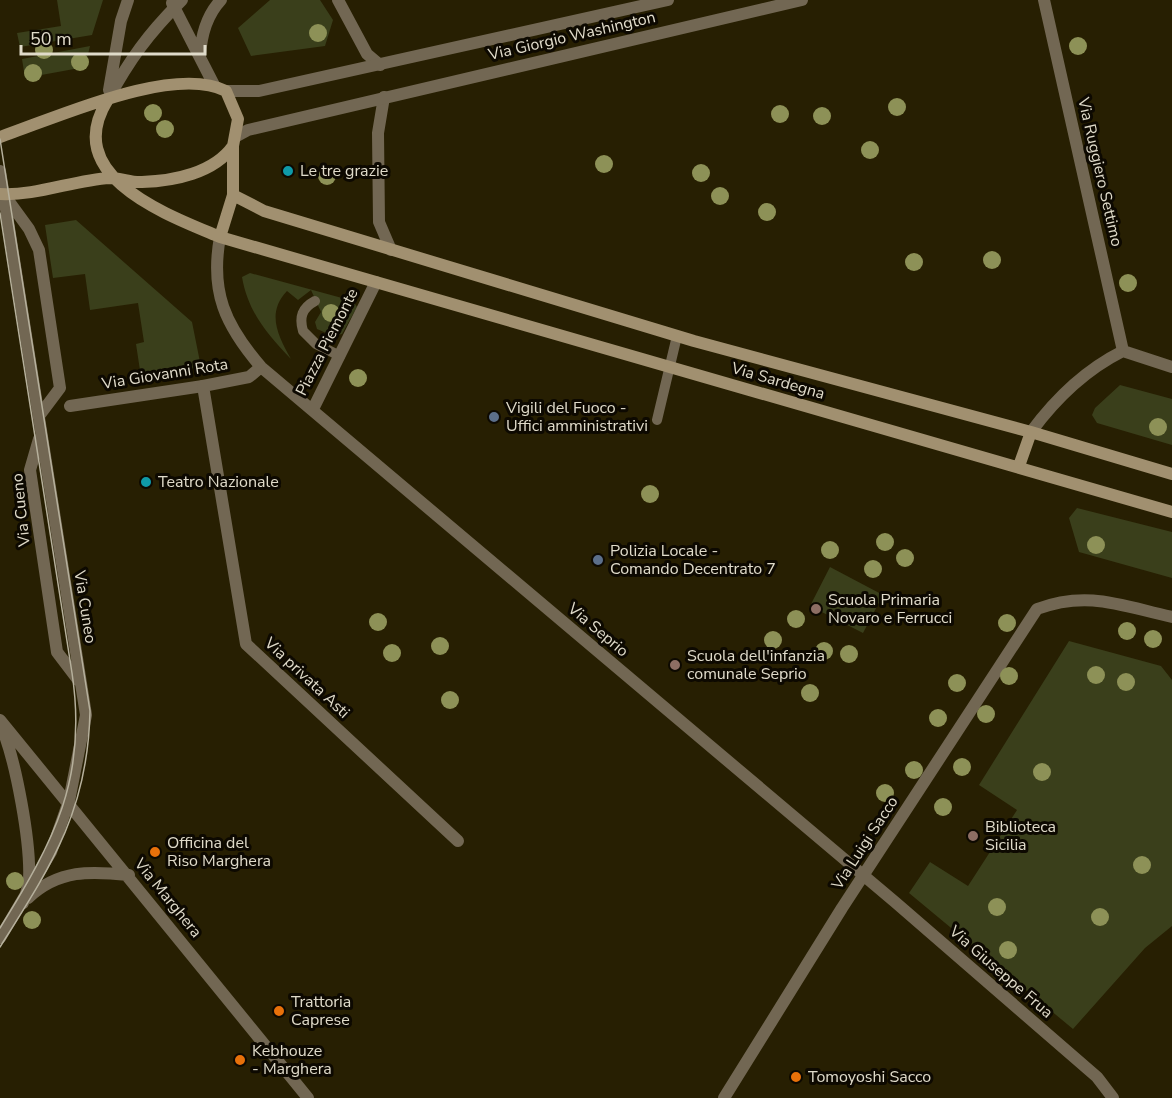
<svg xmlns="http://www.w3.org/2000/svg" width="1172" height="1098" font-family="'Nunito Sans',sans-serif">
<rect width="100%" height="100%" fill="#271f02"/>
<!-- green -->
<path fill="#3a3f1b" d="M57 0H103L92 35 20 47 17 33 61 26Z
M270 0H320L333 20 325 46 251 56 238 28Z
M90 46 85 67 25 78 22 59Z
M76 220 192 322 201 367 141 377 136 344 144 342 138 303 90 310 85 274 53 278 45 225Z
M250 273 353 301 357 307 342 334 333 336 317 329 315 322 321 312 311 290 298 300 287 291C266 313 278 336 291 359 267 334 248 312 242 277Z
M1120 385 1172 399V445L1097 423 1092 415 1095 408Z
M1077 508 1172 532V578L1079 552 1069 518Z
M830 567 883 595 863 633 810 606Z
M1069 641 1161 666 1172 680V926L1145 948 1073 1029 909 893 930 862 968 886 1017 810 979 785Z"/>
<g fill="none" stroke-linecap="round" stroke-linejoin="round">
<!-- service -->
<path stroke="#726753" stroke-width="10" d="M315 301C302 308 299 317 303 331L316 344 340 356
M657 420 677 336"/>
<!-- pedestrian -->
<path stroke="#726753" stroke-width="12" d="M70 406 203 386"/>
<!-- minor -->
<path stroke="#726753" stroke-width="12" d="M338 0 367 54 380 65
M1044 0 1123 351
M172 3 214 85
M200 57C201 36 206 16 221 0
M109 90 121 21 128 0
M384 97 378 133 379 222 391 250
M107 101C130 59 148 34 182 0
M220 237C210 292 225 325 261 367L895 902 1097 1077 1113 1098
M261 367 249 377 203 386 246 644 458 841
M313 409 376 282
M1031 432C1056 398 1085 370 1123 351L1172 367
M0 720 308 1098
M2 728C16 762 31 843 29 880 29 887 25 895 23 903
M28 898C59 869 91 871 129 875
M0 938 51 852 69 801
M724 1098 842 908 1037 609C1088 590 1122 606 1172 617"/>
<!-- tertiary -->
<path stroke="#726753" stroke-width="12" d="M226 91H259L668 0
M235 137 248 130 802 0
M0 171 86 715 69 801
M5 196 29 229 39 250 60 388 39 416
M39 439 30 470 57 652 79 681"/>
<!-- secondary -->
<path stroke="#a19070" stroke-width="12" d="M107 101C61 177 168 215 220 237L1172 512
M0 137C56 118 173 64 226 91L238 119 233 146V195L220 237
M0 194C36 196 74 180 110 178 121 178 132 183 142 182 174 181 214 173 233 146
M233 195 264 211 694 341 1031 432 1172 474
M1019 466 1031 432"/>
<!-- tram -->
<path stroke="#b6b09c" stroke-width="1.5" d="M0 139 90 711C88 811 51 866 0 947
M0 213 72 673C88 778 54 841 0 928"/>
</g>
<!-- trees -->
<g fill="#8d9157">
<circle cx="318" cy="33" r="9"/>
<circle cx="1078" cy="46" r="9"/>
<circle cx="44" cy="50" r="9"/>
<circle cx="80" cy="62" r="9"/>
<circle cx="33" cy="73" r="9"/>
<circle cx="897" cy="107" r="9"/>
<circle cx="153" cy="113" r="9"/>
<circle cx="780" cy="114" r="9"/>
<circle cx="822" cy="116" r="9"/>
<circle cx="165" cy="129" r="9"/>
<circle cx="870" cy="150" r="9"/>
<circle cx="604" cy="164" r="9"/>
<circle cx="701" cy="173" r="9"/>
<circle cx="327" cy="176" r="9"/>
<circle cx="720" cy="196" r="9"/>
<circle cx="767" cy="212" r="9"/>
<circle cx="992" cy="260" r="9"/>
<circle cx="914" cy="262" r="9"/>
<circle cx="1128" cy="283" r="9"/>
<circle cx="331" cy="313" r="9"/>
<circle cx="358" cy="378" r="9"/>
<circle cx="1158" cy="427" r="9"/>
<circle cx="650" cy="494" r="9"/>
<circle cx="885" cy="542" r="9"/>
<circle cx="1096" cy="545" r="9"/>
<circle cx="830" cy="550" r="9"/>
<circle cx="905" cy="558" r="9"/>
<circle cx="873" cy="569" r="9"/>
<circle cx="796" cy="619" r="9"/>
<circle cx="378" cy="622" r="9"/>
<circle cx="1007" cy="623" r="9"/>
<circle cx="1127" cy="631" r="9"/>
<circle cx="1153" cy="639" r="9"/>
<circle cx="773" cy="640" r="9"/>
<circle cx="440" cy="646" r="9"/>
<circle cx="824" cy="651" r="9"/>
<circle cx="392" cy="653" r="9"/>
<circle cx="849" cy="654" r="9"/>
<circle cx="1096" cy="675" r="9"/>
<circle cx="1009" cy="676" r="9"/>
<circle cx="1126" cy="682" r="9"/>
<circle cx="957" cy="683" r="9"/>
<circle cx="810" cy="693" r="9"/>
<circle cx="450" cy="700" r="9"/>
<circle cx="986" cy="714" r="9"/>
<circle cx="938" cy="718" r="9"/>
<circle cx="962" cy="767" r="9"/>
<circle cx="914" cy="770" r="9"/>
<circle cx="1042" cy="772" r="9"/>
<circle cx="885" cy="793" r="9"/>
<circle cx="943" cy="807" r="9"/>
<circle cx="1142" cy="865" r="9"/>
<circle cx="15" cy="881" r="9"/>
<circle cx="997" cy="907" r="9"/>
<circle cx="1100" cy="917" r="9"/>
<circle cx="32" cy="920" r="9"/>
<circle cx="1008" cy="950" r="9"/>
</g>
<!-- markers -->
<g fill="#0f9aa8" stroke="#0d0901" stroke-width="2">
<circle cx="288" cy="171" r="6"/>
<circle cx="146" cy="482" r="6"/>
</g>
<g fill="#5c6f8a" stroke="#0d0901" stroke-width="2">
<circle cx="494" cy="417" r="6"/>
<circle cx="598" cy="560" r="6"/>
</g>
<g fill="#8d6e63" stroke="#0d0901" stroke-width="2">
<circle cx="816" cy="609" r="6"/>
<circle cx="675" cy="665" r="6"/>
<circle cx="973" cy="836" r="6"/>
</g>
<g fill="#e8710a" stroke="#0d0901" stroke-width="2">
<circle cx="155" cy="852" r="6"/>
<circle cx="279" cy="1011" r="6"/>
<circle cx="240" cy="1060" r="6"/>
<circle cx="796" cy="1077" r="6"/>
</g>
<g text-anchor="middle" dominant-baseline="central" stroke-width="6" stroke-linejoin="round" paint-order="stroke">
<!-- street labels -->
<g font-size="16" fill="#e0dbca" stroke="#0d0901">
<text transform="translate(572 36) rotate(-13)">Via Giorgio Washington</text>
<text transform="translate(1100 172) rotate(77)">Via Ruggiero Settimo</text>
<text transform="translate(327 342) rotate(-63)">Piazza Piemonte</text>
<text transform="translate(165 374) rotate(-9)">Via Giovanni Rota</text>
<text transform="translate(778 381) rotate(16)">Via Sardegna</text>
<text transform="translate(21 510) rotate(-96)">Via Cueno</text>
<text transform="translate(85 607) rotate(81)">Via Cuneo</text>
<text transform="translate(598 630) rotate(40)">Via Seprio</text>
<text transform="translate(307 678) rotate(43)">Via privata Asti</text>
<text transform="translate(865 843) rotate(-57)">Via Luigi Sacco</text>
<text transform="translate(168 898) rotate(51)">Via Marghera</text>
<text transform="translate(1001 972) rotate(41)">Via Giuseppe Frua</text>
</g>
<!-- poi labels -->
<g font-size="16" fill="#e0dbca" stroke="#0d0901" text-anchor="start">
<text x="300" y="171">Le tre grazie</text>
<text x="506" y="408">Vigili del Fuoco -<tspan x="506" dy="18">Uffici amministrativi</tspan></text>
<text x="158" y="482">Teatro Nazionale</text>
<text x="610" y="551">Polizia Locale -<tspan x="610" dy="18">Comando Decentrato 7</tspan></text>
<text x="828" y="600">Scuola Primaria<tspan x="828" dy="18">Novaro e Ferrucci</tspan></text>
<text x="687" y="656">Scuola dell'infanzia<tspan x="687" dy="18">comunale Seprio</tspan></text>
<text x="985" y="827">Biblioteca<tspan x="985" dy="18">Sicilia</tspan></text>
<text x="167" y="843">Officina del<tspan x="167" dy="18">Riso Marghera</tspan></text>
<text x="291" y="1002">Trattoria<tspan x="291" dy="18">Caprese</tspan></text>
<text x="252" y="1051">Kebhouze<tspan x="252" dy="18">- Marghera</tspan></text>
<text x="808" y="1077">Tomoyoshi Sacco</text>
</g>
</g>
<!-- scale -->
<path d="M21 45v9h184v-9" fill="none" stroke="#e0dbca" stroke-width="3"/>
<text x="30" y="45" font-size="18" fill="#e0dbca" stroke="#0d0901" stroke-width="4.5" paint-order="stroke">50 m</text>
</svg>
